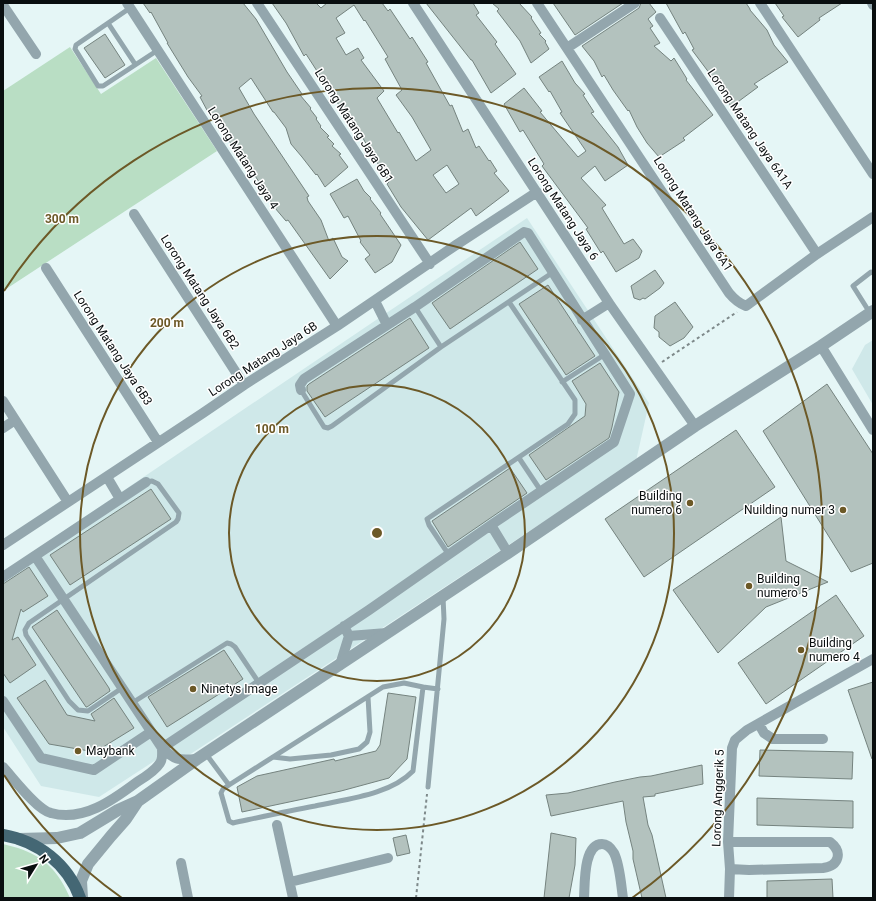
<svg xmlns="http://www.w3.org/2000/svg" width="876" height="901" font-family="Roboto,sans-serif">
<rect width="100%" height="100%" fill="#e5f6f6"/>
<!-- built -->
<path fill="#cfe8e9" d="M527 218 649 403 636 461 186 757 156 760 99 797 41 786 3 727V572Z
M873 340V405L852 369 865 345Z"/>
<!-- green -->
<path fill="#b9dec4" d="M70 47 101 94 156 58 217 151 3 291V91Z
M3 844C8 845 13 847 18 848 45 857 59 872 70 898H3Z"/>
<!-- building -->
<path fill="#b3c2be" stroke="#75837f" fill-rule="evenodd" d="M143 3H243L256 19 287 72 302 94 300 95 311 108 310 109 317 118 316 119 321 126 320 127 329 136 327 137 334 144 332 146 341 154 339 155 348 167 325 187 317 174 316 175 302 157 291 144 286 128 274 112H273L251 78 239 88 254 114 309 196 307 197 308 201 321 220 329 241 333 238 342 257 348 261 330 279 288 220 286 221 275 208 254 174H255L229 141 209 111 208 112 200 97 202 96 188 77 167 43H168L151 12 150 13Z
M272 3H316L321 8 327 3H382L388 11 390 9 410 39 412 37 428 62 426 63 450 106 452 105 463 132 468 129 476 148 479 146 489 161 490 160 497 171 494 173 509 191 476 216 471 208 428 240 401 207 387 184 389 182 369 149 349 113 346 116 306 54 304 56 286 23ZM354 5 364 21 365 20 388 57 385 59 402 90 396 95 412 117 431 150 416 161 399 132 398 133 377 98 384 91 361 60 364 58 358 48 346 55 336 38 345 33 336 18ZM447 165 459 184 446 193 433 175Z
M426 3H473L479 13 476 15 497 42 495 44 516 74 491 93 472 60H471Z
M492 3H519L532 17 531 18 541 33 539 34 546 41 545 42 549 49 531 63 520 41 497 11 499 9Z
M553 3H623L575 35Z
M641 3H649L656 12 648 19 653 26 650 28 660 43 654 46 671 61 674 58 687 79 686 80 713 115 683 138 685 140 659 157 647 143 637 127 629 110 628 111 613 90 604 75 602 77 594 61 582 46 639 8Z
M666 3H746L750 9V10L767 30 774 45 788 62 754 84 758 87 731 107 718 81 716 82 692 50 694 49 685 32 683 34Z
M775 3H842L819 18 820 20 798 37 782 17 784 16Z
M105 34 125 65 105 78 84 48Z
M562 61 575 83 585 94 583 95 594 112 591 113 618 147 628 165 605 181 595 166 581 178 606 205 602 208 624 244 633 239 642 251 639 258 616 272 603 251 601 253 586 229 588 228 542 166 544 164 523 130 520 132 504 104 524 88 542 111 540 112 578 157 586 151 560 113 562 112 550 91 549 92 539 77Z
M357 179 364 191 371 198 370 199 381 213 380 214 401 245 392 262 375 273 365 259 370 255 360 242 361 241 348 216 344 218 330 194Z
M520 242 538 269 450 329 432 303Z
M655 270 664 283 660 288 645 299 643 298 640 300 634 298 631 286Z
M548 285 595 356 566 375 519 304Z
M675 302 693 327 684 338 670 346 659 337V332L654 328 655 316Z
M410 318 429 348 325 417 307 391V386L309 384Z
M600 363 619 392 612 427 609 438 546 480 529 455 585 416 586 404 572 381Z
M827 384 873 454V563L851 572 763 431Z
M736 430 775 487 644 577 605 519Z
M510 468 527 493 448 547 432 521Z
M151 489 171 519 70 585 50 555Z
M781 517 786 561 828 582 766 607 718 653 673 590Z
M29 567 48 596 23 612 21 609 12 640 18 637 36 665 10 683 3 673V584Z
M836 595 864 636 766 704 738 663Z
M57 610 109 688 110 691 87 707H86L32 627Z
M224 650 243 679 167 727 148 697Z
M45 680 67 715 95 721 91 714 114 698 134 728 95 752 49 744 17 698Z
M873 682V759H872L848 690Z
M388 693 416 697 407 759 389 778 341 791 242 812 237 787 257 776 334 759 335 761 376 751 380 745Z
M760 750 853 752 852 779 759 776Z
M702 765 703 784 655 794V796L643 797 648 825 652 835 666 898H642L633 859V851L626 822 623 801 551 816 546 795 568 793 615 782 640 777 651 776Z
M757 798 853 801V828L757 825Z
M551 833 576 838 575 865 569 898H544Z
M406 835 410 853 397 856 393 838Z
M832 879 833 898H767V881Z"/>
<g fill="none" stroke-linecap="round" stroke-linejoin="round">
<!-- path -->
<path stroke="#7e898a" stroke-width="2" stroke-dasharray="3 3" stroke-linecap="butt" d="M662 362 737 312
M416 898 427 794"/>
<!-- service -->
<path stroke="#93a6ad" stroke-width="5" d="M130 8 76 45 75 49 98 86H103L158 50
M108 23 135 64
M415 307 441 347
M870 313 853 286 871 272 873 273
M562 382 604 355
M301 390 324 427 328 428 332 426 441 347 552 273
M519 458 541 491
M449 555 429 525 427 519 568 424 575 414V400L509 302
M423 687 438 689
M122 688 88 711 78 710 69 701 26 635 25 630 29 623 176 522 178 519 179 513 158 484 152 481 146 482
M132 703 227 643 231 644 235 647 259 683
M206 754 229 785 383 687 404 683 423 687 413 771C390 795 346 799 315 806 288 811 261 817 233 823L229 821 221 793 223 789 229 785
M273 757 290 759 331 755 359 749 367 742 370 732 368 697
M428 787 444 619 443 597"/>
<!-- minor -->
<path stroke="#93a6ad" stroke-width="10" d="M127 3 337 326
M257 3 430 264
M413 3 609 303 695 426
M537 3 729 293C734 299 738 303 746 306L817 254 873 217
M760 3 873 174
M872 3 873 5
M3 5 36 54
M660 18 817 254
M567 48 635 3
M134 214 244 385
M46 268 158 442
M375 301 387 325
M582 320 609 303
M821 346 873 430
M3 401 68 502
M3 428 15 420
M107 477 120 499
M491 525 508 553
M3 545 203 413 244 385 337 326 456 245 537 192
M35 556 162 748C176 761 178 760 197 759
M3 577 146 482
M349 636 387 633
M340 665 349 636 344 626
M3 701 41 758 94 770 151 732
M759 724 764 733 773 739H823
M162 748 369 610 491 525 614 442 630 394 528 233 524 232 415 307 304 379 300 385 301 390
M3 767C14 779 37 810 51 813 83 822 113 800 137 782 145 777 155 771 160 763 163 759 162 752 162 748
M277 825 293 898
M728 842H830C843 852 839 866 823 868L749 870 730 869
M181 863 188 898
M290 882 388 858
M584 898C585 885 583 844 602 844 607 844 611 848 614 853 620 865 621 885 623 898
M729 898 730 869 728 842 732 748 735 740 747 730 873 659"/>
<!-- tertiary -->
<path stroke="#93a6ad" stroke-width="12" d="M19 839 57 838 80 833 118 810 138 801 197 759 508 553 695 426 821 346 873 311
M82 898 81 881 88 864 111 836 126 819 138 801"/>
<!-- primary -->
<path stroke="#446774" stroke-width="12" d="M3 835C38 841 68 864 80 898"/>
</g>
<!-- distance rings -->
<g fill="none" stroke="#6c5927" stroke-width="2">
<circle cx="377" cy="533" r="148"/>
<circle cx="377" cy="533" r="297"/>
<path d="M122 898A445 445 0 0 1 4 775M4 291A445 445 0 1 1 632 898"/>
</g>
<!-- markers -->
<g fill="#6c5927" stroke="#fff" stroke-width="1.5">
<circle cx="690" cy="503" r="4"/>
<circle cx="843" cy="510" r="4"/>
<circle cx="749" cy="586" r="4"/>
<circle cx="801" cy="650" r="4"/>
<circle cx="193" cy="689" r="4"/>
<circle cx="78" cy="751" r="4"/>
</g>
<g text-anchor="middle" dominant-baseline="central" stroke-width="3" stroke-linejoin="round" paint-order="stroke">
<!-- street labels -->
<g font-size="12" fill="#090e0f" stroke="#fff">
<text transform="translate(354 126) rotate(57)">Lorong Matang Jaya 6B1</text>
<text transform="translate(750 129) rotate(56)">Lorong Matang Jaya 6A1A</text>
<text transform="translate(243 158) rotate(57)">Lorong Matang Jaya 4</text>
<text transform="translate(563 209) rotate(57)">Lorong Matang Jaya 6</text>
<text transform="translate(693 214) rotate(57)">Lorong Matang Jaya 6A1</text>
<text transform="translate(200 292) rotate(57)">Lorong Matang Jaya 6B2</text>
<text transform="translate(113 348) rotate(57)">Lorong Matang Jaya 6B3</text>
<text transform="translate(263 359) rotate(-33)">Lorong Matang Jaya 6B</text>
<text transform="translate(718 798) rotate(-88)">Lorong Anggerik 5</text>
</g>
<!-- poi labels -->
<g font-size="12" fill="#090e0f" stroke="#fff" text-anchor="start">
<text x="682" y="496" text-anchor="end">Building<tspan x="682" dy="14">numero 6</tspan></text>
<text x="835" y="510" text-anchor="end">Nuilding numer 3</text>
<text x="757" y="579">Building<tspan x="757" dy="14">numero 5</tspan></text>
<text x="809" y="643">Building<tspan x="809" dy="14">numero 4</tspan></text>
<text x="201" y="689">Ninetys Image</text>
<text x="86" y="751">Maybank</text>
</g>
</g>
<circle cx="377" cy="533" r="6" fill="#6c5927" stroke="#fff" stroke-width="2"/>
<g font-size="12" text-anchor="middle" font-weight="bold" fill="#6c5927" stroke="#fff" stroke-width="3" stroke-linejoin="round" paint-order="stroke">
<text x="62" y="223">300 m</text>
<text x="167" y="327">200 m</text>
<text x="272" y="433">100 m</text>
</g>
<!-- border -->
<rect width="876" height="901" fill="none" stroke="#090e0f" stroke-width="8"/>
<!-- north arrow -->
<g transform="translate(36 865) rotate(53)" stroke="#ffffff" stroke-width="3" paint-order="stroke">
<path d="M0-3L7 15L0 10L-7 15Z" fill="#090e0f"/>
<text y="-6" font-size="11" font-weight="bold" text-anchor="middle" fill="#090e0f">N</text>
</g>
</svg>
